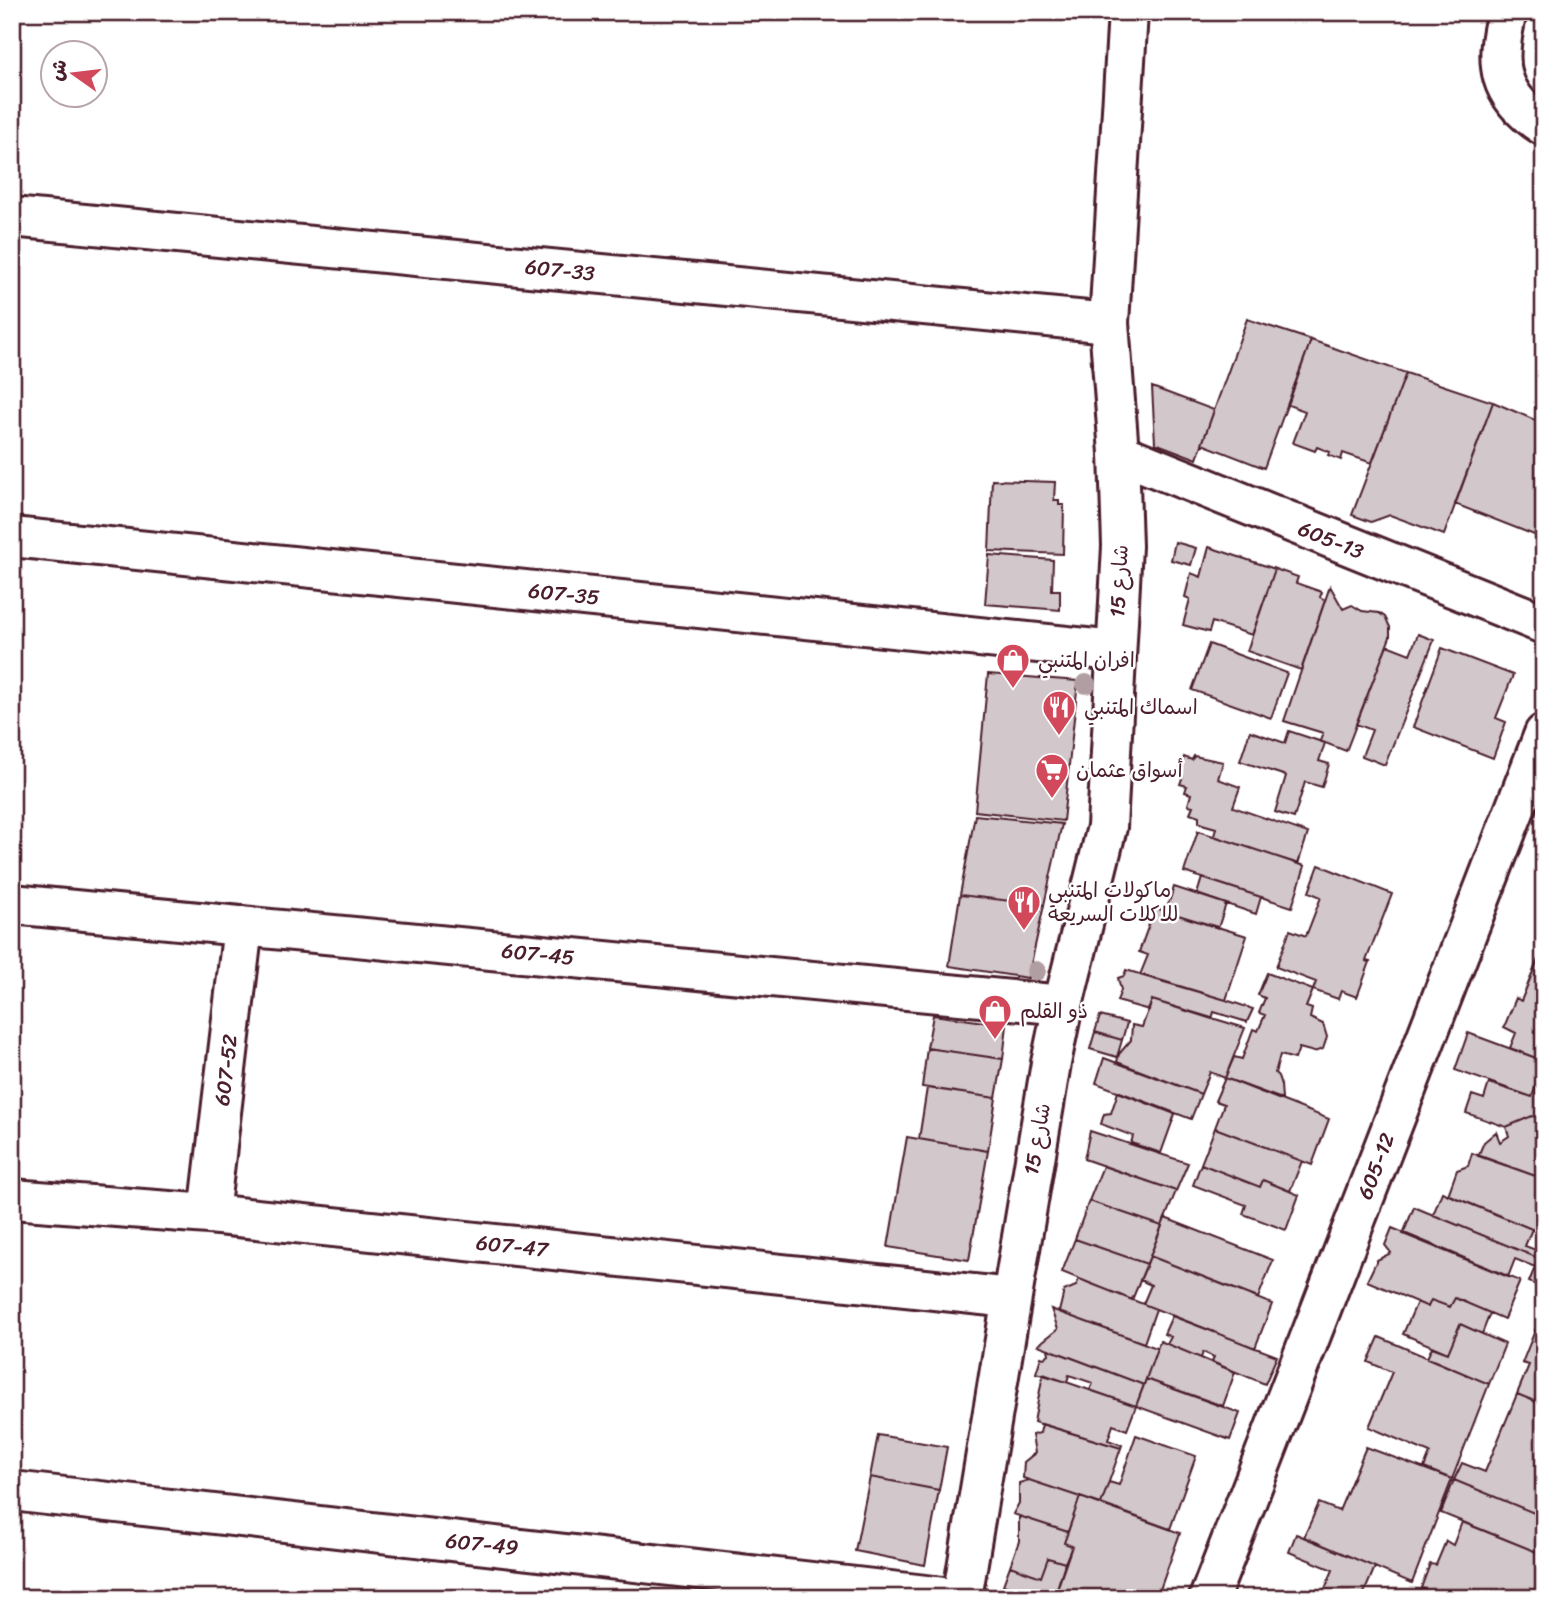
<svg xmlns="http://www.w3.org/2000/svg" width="1556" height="1610" font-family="Sriracha,'Playpen Sans Arabic',sans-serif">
<rect width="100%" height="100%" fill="#fff"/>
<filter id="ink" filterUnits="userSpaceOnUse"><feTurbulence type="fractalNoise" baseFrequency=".0143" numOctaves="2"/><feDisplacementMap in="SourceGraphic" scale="14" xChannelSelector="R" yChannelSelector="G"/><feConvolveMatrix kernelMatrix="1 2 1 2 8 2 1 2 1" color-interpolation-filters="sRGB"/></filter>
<g filter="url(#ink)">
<!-- building -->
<path fill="#d2c7cb" stroke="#4a1f2b" stroke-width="2" d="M1247 319 1311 340 1264 468 1202 444Z
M1311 340 1406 373 1372 463 1343 453 1341 460 1328 455 1330 452 1317 447 1315 451 1293 443 1305 411 1288 405Z
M1406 373 1493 402 1444 535 1390 515 1371 522 1352 515Z
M1152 387 1214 410 1197 459 1155 443Z
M1493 402 1544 424V533L1542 538 1455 504Z
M992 480 1055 482 1054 500H1059V505H1064L1063 554 989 551Z
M1175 542 1196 548 1191 565 1171 560Z
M1209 547 1275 569 1252 635 1212 622 1209 632 1183 625 1190 599 1185 597 1191 573 1201 577Z
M989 555 1053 560 1052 590H1060V610L985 604Z
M1275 569 1298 577 1296 583 1322 592 1320 597 1325 600 1301 670 1247 651Z
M1330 586 1343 609 1352 605 1362 611 1379 613 1385 617 1390 627V637L1346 751 1320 741 1323 733 1284 721Z
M1418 634 1434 640 1385 765 1362 756 1372 730 1356 724 1387 645 1410 654Z
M1209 644 1287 673 1271 718 1192 690Z
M1442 648 1513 675 1496 718 1506 722 1493 758 1413 727Z
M988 674 1078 681 1063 821 975 811Z
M1250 731 1285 743 1289 731 1325 743 1319 761 1329 764 1322 787 1305 782 1294 818 1275 812 1286 776 1240 761Z
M1194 756 1223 762 1218 779 1240 787 1233 807 1308 833 1298 864 1214 836 1216 828 1202 824 1199 822V816L1190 813 1193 806 1188 805 1191 794 1185 792 1187 786 1180 784 1183 776 1178 775 1184 757 1192 760Z
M975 815 1062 824 1044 905 960 895Z
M1198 831 1305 866 1292 907 1184 872Z
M1319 865 1392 894 1366 961 1370 962 1357 997 1341 991 1338 999 1313 990 1316 982 1276 967 1290 930 1306 936 1321 897 1309 892Z
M1202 878 1261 897 1256 914 1197 894Z
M1174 887 1226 904 1218 928 1166 911Z
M960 895 1044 905 1028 978 949 966Z
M1155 908 1247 936 1226 1000 1140 975 1148 955 1139 952Z
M1544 945V1061L1510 1048 1516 1033 1504 1027 1516 998 1521 1001Z
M1126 970 1226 1000 1253 1009 1247 1022 1214 1012 1212 1019 1152 1000 1149 1010 1117 1001 1121 990 1118 978 1124 976Z
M1267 973 1313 990 1306 1007 1312 1009 1310 1018 1323 1024 1327 1037 1323 1049 1314 1052 1299 1048 1295 1059 1280 1055 1275 1073 1278 1076 1281 1085 1282 1099 1225 1078 1234 1057 1242 1059 1253 1029 1258 1031 1265 1015 1259 1013 1265 998 1258 995Z
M1152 1000 1245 1028 1225 1078 1210 1072 1201 1094 1117 1062 1119 1054 1131 1040 1132 1025 1142 1027Z
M933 1015 1007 1025 1003 1059 927 1048Z
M1100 1016 1127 1023 1122 1040 1095 1032Z
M1095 1032 1122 1040 1117 1057 1090 1049Z
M1468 1033 1544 1061 1532 1097 1455 1070Z
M927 1048 1003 1059 996 1098 922 1087Z
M1104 1058 1201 1094 1191 1119 1096 1083Z
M1544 1066V1120L1532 1116 1506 1127 1466 1113 1472 1095 1484 1099 1489 1083 1532 1097Z
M1225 1078 1329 1119 1312 1165 1215 1128 1224 1104 1215 1101Z
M927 1088 996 1098 988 1151 919 1139Z
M1118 1092 1175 1114 1161 1153 1131 1143 1133 1136 1101 1124 1104 1114 1111 1113Z
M1532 1116 1544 1120V1179L1478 1156 1484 1142 1496 1132 1500 1142 1509 1136 1506 1127Z
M1215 1128 1302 1161 1290 1191 1263 1180 1260 1187 1201 1164Z
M1090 1131 1188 1163 1176 1191 1084 1159Z
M907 1137 988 1151 969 1260 888 1247Z
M1472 1153 1544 1179V1234L1448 1195 1457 1170 1468 1166Z
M1201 1164 1260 1187 1263 1180 1299 1195 1286 1230 1243 1214 1246 1205 1193 1185Z
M1103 1166 1176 1191 1162 1226 1089 1201Z
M1442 1192 1532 1229 1525 1246 1541 1252 1538 1258 1433 1215Z
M1089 1201 1162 1226 1147 1264 1075 1239Z
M1414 1207 1538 1258 1535 1267 1515 1259 1508 1277 1403 1234Z
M1165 1218 1273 1260 1258 1298 1150 1256Z
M1392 1228 1520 1281 1504 1319 1455 1298 1450 1307 1431 1300 1428 1307 1367 1281 1377 1260 1391 1253 1385 1245Z
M1075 1239 1147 1264 1132 1300 1062 1272Z
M1544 1245V1288L1529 1282Z
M1150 1256 1272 1304 1255 1348 1143 1304 1151 1285 1140 1280Z
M1079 1279 1156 1309 1144 1343 1059 1312 1064 1291 1076 1286Z
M1455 1298 1490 1313 1482 1334 1460 1324 1448 1353 1403 1334 1417 1302 1428 1307 1431 1300 1450 1307Z
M1051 1309 1157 1348 1144 1385 1038 1345 1058 1329Z
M1172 1316 1277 1356 1265 1384 1212 1362 1214 1357 1203 1352 1201 1358 1167 1344 1171 1337 1164 1334Z
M1538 1323 1544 1325V1405L1517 1394 1529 1365 1522 1363Z
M1460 1324 1505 1344 1489 1384 1427 1358 1432 1347 1448 1353Z
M1379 1337 1489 1384 1452 1479 1424 1468 1430 1453 1369 1427 1392 1372 1368 1362Z
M1160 1341 1235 1372 1223 1406 1146 1379Z
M1048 1349 1144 1385 1136 1406 1090 1390 1093 1383 1069 1375 1067 1382 1036 1373 1041 1357 1044 1358 1049 1354Z
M1043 1374 1136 1406 1127 1430 1113 1425 1108 1440 1122 1445 1121 1448 1034 1422Z
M1146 1379 1240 1413 1230 1440 1136 1406Z
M1517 1394 1544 1405V1517L1454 1480 1462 1463 1485 1472Z
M1042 1424 1121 1448 1101 1504 1023 1478 1024 1462 1035 1453 1032 1435 1040 1433Z
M878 1435 947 1447 939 1490 870 1477Z
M1136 1435 1196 1456 1170 1529 1101 1504 1109 1482 1119 1485Z
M1366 1447 1452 1479 1412 1583 1304 1537 1319 1503 1339 1511Z
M870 1477 939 1490 925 1565 855 1551Z
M1029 1480 1080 1497 1068 1532 1013 1514 1019 1503V1483Z
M1454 1480 1544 1517V1555L1441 1513Z
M1080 1497 1180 1533 1157 1598H1054L1072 1546 1064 1543Z
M1019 1516 1068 1532 1064 1543 1072 1546 1065 1563 1048 1558 1041 1577 1010 1566 1019 1541Z
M1462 1522 1544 1555 1543 1598H1448L1421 1588 1430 1564 1436 1565 1446 1541 1453 1545Z
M1296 1534 1375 1567 1362 1598H1321L1333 1570 1289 1552Z
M1048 1558 1065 1563 1054 1598H1040L1003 1585 1010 1566 1041 1577Z"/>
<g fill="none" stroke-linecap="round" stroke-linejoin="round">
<defs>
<path id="minor" d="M1507 12C1494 64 1497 95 1544 126
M12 217 1109 323
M1119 453 1544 624
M12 537 1115 651
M12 904 1063 1005
M12 1199 209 1214 1011 1298
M209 1214 243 926
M12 1491 952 1598
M1209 1598 1544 734"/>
<path id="tertiary" d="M962 1598 1051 1063 1063 1005 1107 827 1122 546 1119 453 1109 323 1128 12"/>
</defs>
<!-- minor casing -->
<use href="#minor" stroke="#4a1f2b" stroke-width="44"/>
<!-- tertiary casing -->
<use href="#tertiary" stroke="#4a1f2b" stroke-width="44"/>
<!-- minor -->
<use href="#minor" stroke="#fff" stroke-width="38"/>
<!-- tertiary -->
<use href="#tertiary" stroke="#fff" stroke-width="38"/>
</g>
<!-- trees -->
<g fill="#b19ea3">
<circle cx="1086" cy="684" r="10"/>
<circle cx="1036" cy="971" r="10"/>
</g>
</g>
<!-- icons -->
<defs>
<symbol id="shop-pin" viewBox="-11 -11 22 30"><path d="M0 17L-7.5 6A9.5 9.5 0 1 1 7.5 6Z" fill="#d1495b" stroke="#fff"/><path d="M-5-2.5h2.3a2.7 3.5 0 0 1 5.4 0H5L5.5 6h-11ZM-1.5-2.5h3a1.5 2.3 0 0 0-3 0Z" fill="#fff"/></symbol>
<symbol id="restaurant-pin" viewBox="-11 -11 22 30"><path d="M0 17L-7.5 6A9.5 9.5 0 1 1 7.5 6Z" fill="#d1495b" stroke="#fff"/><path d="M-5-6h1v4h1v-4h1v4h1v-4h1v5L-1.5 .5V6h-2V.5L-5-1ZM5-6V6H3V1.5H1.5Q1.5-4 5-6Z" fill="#fff"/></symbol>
<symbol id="supermarket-pin" viewBox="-11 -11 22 30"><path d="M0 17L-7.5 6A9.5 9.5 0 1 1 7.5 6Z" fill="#d1495b" stroke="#fff"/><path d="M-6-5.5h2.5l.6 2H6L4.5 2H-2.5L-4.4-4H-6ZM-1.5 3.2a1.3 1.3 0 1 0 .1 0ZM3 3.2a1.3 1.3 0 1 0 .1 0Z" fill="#fff"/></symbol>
</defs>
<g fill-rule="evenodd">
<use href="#shop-pin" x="994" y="641" width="38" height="52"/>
<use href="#restaurant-pin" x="1040" y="688" width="38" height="52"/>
<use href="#supermarket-pin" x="1033" y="751" width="38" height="52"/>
<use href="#restaurant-pin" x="1005" y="883" width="38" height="52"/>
<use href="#shop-pin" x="976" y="992" width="38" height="52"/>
</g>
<g text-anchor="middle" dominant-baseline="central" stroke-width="5" stroke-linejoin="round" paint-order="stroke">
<!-- street labels -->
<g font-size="21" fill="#4a1f2b" stroke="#fff">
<text transform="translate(560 270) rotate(6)">607-33</text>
<text transform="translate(1331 540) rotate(22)">605-13</text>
<text transform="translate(1119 581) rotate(-87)">شارع 15</text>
<text transform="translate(564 594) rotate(6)">607-35</text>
<text transform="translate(538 954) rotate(6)">607-45</text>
<text transform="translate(226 1070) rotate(-83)">607-52</text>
<text transform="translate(1037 1139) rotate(-80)">شارع 15</text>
<text transform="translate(1376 1166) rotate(-69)">605-12</text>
<text transform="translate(512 1246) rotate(6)">607-47</text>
<text transform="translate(482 1544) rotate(6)">607-49</text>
</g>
<!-- poi labels -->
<g font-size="21" fill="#4a1f2b" stroke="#fff" text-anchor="start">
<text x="1038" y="660">افران المتنبي</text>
<text x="1084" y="707">اسماك المتنبي</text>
<text x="1076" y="770">أسواق عثمان</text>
<text x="1048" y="890">ماكولات المتنبي<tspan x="1048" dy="24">للاكلات السريعة</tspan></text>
<text x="1020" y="1011">ذو القلم</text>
</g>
</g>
<!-- margin -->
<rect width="1556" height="1610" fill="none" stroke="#fff" stroke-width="42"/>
<rect x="21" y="21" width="1514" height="1568" fill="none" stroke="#4a1f2b" stroke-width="2.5" filter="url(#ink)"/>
<!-- north arrow -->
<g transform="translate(74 74) rotate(284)"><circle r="33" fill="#ffffff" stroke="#b7a5aa" stroke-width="2"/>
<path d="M0-5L12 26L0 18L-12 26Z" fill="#d1495b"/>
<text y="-10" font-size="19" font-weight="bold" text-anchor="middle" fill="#4a1f2b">ش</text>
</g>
</svg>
